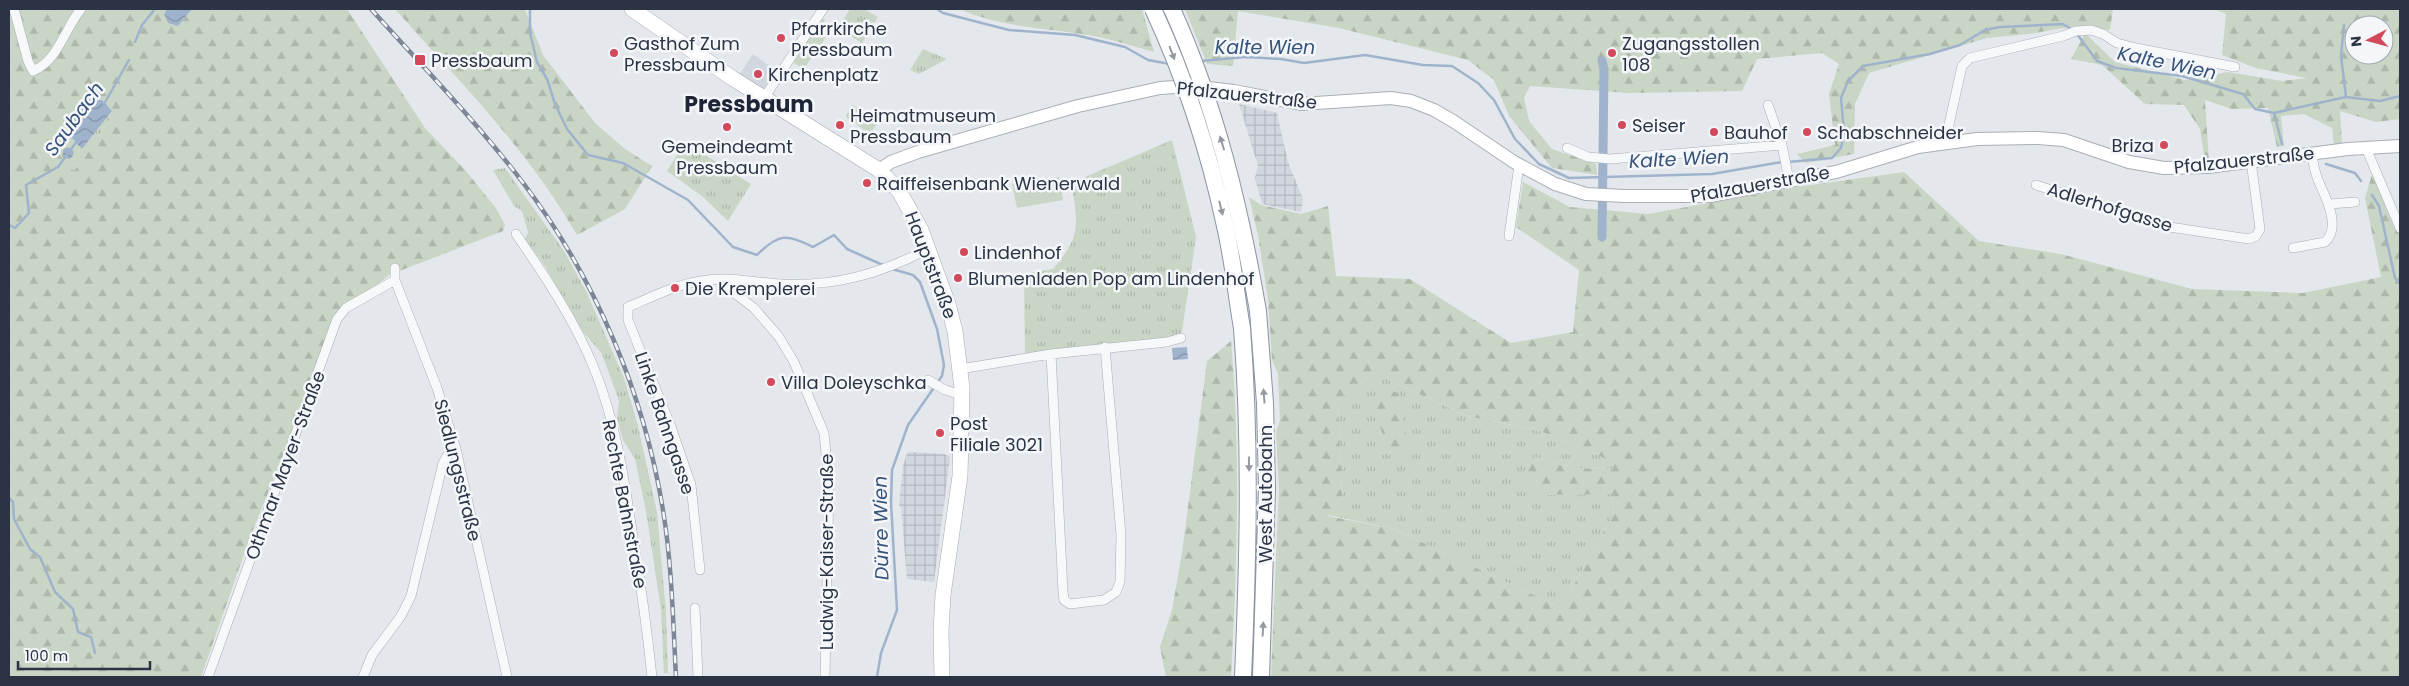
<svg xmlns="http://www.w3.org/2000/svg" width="2409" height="686" font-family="Poppins,sans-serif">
<defs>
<pattern id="industrial-grid" width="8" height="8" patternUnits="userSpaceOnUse" patternTransform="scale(1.25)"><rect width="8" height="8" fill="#d2d6de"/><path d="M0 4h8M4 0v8" fill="none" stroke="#b4b8c0"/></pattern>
<pattern id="grass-tufts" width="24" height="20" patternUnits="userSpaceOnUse" patternTransform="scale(1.25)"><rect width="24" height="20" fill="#c9d6c5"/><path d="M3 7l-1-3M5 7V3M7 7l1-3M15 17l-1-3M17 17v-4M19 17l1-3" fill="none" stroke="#adb8ab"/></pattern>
<pattern id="forest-firs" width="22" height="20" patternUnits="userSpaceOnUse" patternTransform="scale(1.25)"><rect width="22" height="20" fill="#c9d6c5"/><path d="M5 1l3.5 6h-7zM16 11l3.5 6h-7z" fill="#adb8ab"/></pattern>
<pattern id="water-waves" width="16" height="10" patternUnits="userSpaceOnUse" patternTransform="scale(1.25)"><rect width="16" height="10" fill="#9fb4cc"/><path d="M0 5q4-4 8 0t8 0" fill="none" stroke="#8293a7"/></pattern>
</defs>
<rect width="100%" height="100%" fill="#e4e7ec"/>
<!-- built -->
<path fill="#d2d6de" d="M753 54 778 72 764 94 738 77Z"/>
<!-- industrial -->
<path fill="url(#industrial-grid)" d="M1239 104 1277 113 1288 162 1303 199 1301 212 1262 204 1255 178 1258 166Z
M910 452 944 454 950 457 934 582 907 579 901 507 899 505 903 466 907 453Z"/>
<!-- grass -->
<path fill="url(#grass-tufts)" d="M850 9H864L878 17 862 43 838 29Z
M821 17 825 20 823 25 830 29 814 58 812 57 804 69 791 61Z
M923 49 947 59 919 74 910 70Z
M853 105 874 118 877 124 870 134 847 118 846 115Z
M112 111 110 120 74 171 58 153 70 136 82 149Z
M1172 140 1196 237 1181 338 1025 358 1024 274 1053 269C1082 235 1078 224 1071 183Z
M685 142 751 184 728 221 703 197 667 171Z
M505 168 564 251 586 291 624 378 638 426 657 512 666 613 668 673H664L661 610 646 511 635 459 623 440 617 418 619 401 602 354 579 327 545 266 525 239 528 232 522 211 514 206 493 170Z
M1373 373 1467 416 1540 431 1604 458 1615 469 1571 468 1535 457 1540 495 1612 493 1614 513 1561 608 1394 529 1328 515 1342 496 1338 400Z"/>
<!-- forest -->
<path fill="url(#forest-firs)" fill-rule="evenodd" d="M9 9H167L164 14 178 26 192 9H347L425 128 465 170 496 208 505 225 503 231 389 275 341 315 317 371 249 540 201 677H9ZM87 99 112 111 110 120 74 171 58 153 70 136Z
M395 9H525L543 55 595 123 625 149 652 166 625 209 577 235C529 151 459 81 395 9Z
M960 9H1142L1154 52C1136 47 1117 41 1099 37 1055 28 1000 28 960 9Z
M1185 9H2113L2110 30 2075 26 2029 34 1987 38 1869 73 1855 104 1854 154 1806 163 1797 154 1835 145 1829 94 1839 64 1822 53 1757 59 1742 91 1628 93 1530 86 1524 98 1529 121 1552 149 1596 164 1597 175 1552 168 1509 116 1494 80 1468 60 1339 28 1238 11 1233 66 1207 64Z
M2215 9H2400V119L2376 122 2340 111 2342 144H2334L2332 128 2304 114 2281 116 2284 146 2277 147 2268 108 2232 109 2205 100 2209 162H2205L2200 129 2184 105 2145 104 2102 65 2071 59 2085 33 2115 62 2185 80 2228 72 2282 81 2307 78 2256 68 2222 55 2226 14ZM2354 25H2384V55H2354Z
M2373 171 2400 222V677H1271L1279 489 1276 432 1280 420 1278 374 1272 360 1268 300 1258 235 1249 197 1261 205 1301 214 1328 206 1336 276 1410 279 1511 343 1573 332 1579 270 1516 227 1523 182 1570 207 1648 214 1797 187 1904 172 1979 241 2061 254 2192 289 2303 293 2381 277 2365 198ZM1373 373 1467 416 1540 431 1604 458 1614 469 1571 468 1535 457 1526 472 1540 495 1612 494 1614 513 1561 608 1394 529 1328 516 1342 496 1338 400Z
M1231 341C1241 453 1237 565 1231 677H1166L1160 647 1172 610 1182 553 1207 361Z
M1386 389 1398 393 1408 444 1400 452 1386 445 1375 411Z"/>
<!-- garden -->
<path fill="#c9d6c5" d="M1059 177 1063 200 1017 208 1012 184Z"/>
<!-- water -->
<path fill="url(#water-waves)" d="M167 9H192L178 26 168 23 164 14Z
M87 99 102 100 112 111 82 149 70 136 69 133Z
M62.5 153a5.5 5.5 0 1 1 11 0a5.5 5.5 0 1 1-11 0Z
M1187 347 1188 359 1173 360 1172 348Z"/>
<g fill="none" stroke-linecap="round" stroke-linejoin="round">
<!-- stream -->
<path stroke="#9fb4cc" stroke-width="2.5" d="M530 9V33L537 62 547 79 555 104 567 129 588 155 623 163 688 200 733 247 757 255C779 233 786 234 813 247L834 235 847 249 885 266
M937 9 943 13 1009 30 1075 35 1125 47 1148 60 1170 64
M2344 25 2341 56 2346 97
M2077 34 2097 61 2116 68 2182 76 2243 94 2255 109 2274 113 2346 97 2380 101 2400 96
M135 42 142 25 155 9
M1201 61 1245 57 1281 59 1304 63 1365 55 1423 65 1452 66 1478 83 1494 100 1515 139 1539 164 1569 178 1712 174 1782 162
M104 104 129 60
M2274 113 2282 144
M1788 162 1832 158 1841 148 1844 132 1841 98 1848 81 1863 66 1930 54 1960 45 1985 30 2000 27 2063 24 2073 30
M2326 164 2355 173 2361 181
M2372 195 2379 206 2395 278 2400 284
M9 225 15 228 29 213 26 185 58 167 77 141
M9 498 13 502 14 519 30 549 40 557 55 592 73 609 78 632 91 637 95 653
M877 677 881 653 897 610 891 502 892 470 908 425 942 376 944 365 937 329 920 282 913 275 892 269"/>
<!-- canal -->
<path stroke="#9fb4cc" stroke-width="9" d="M1602 237 1604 69 1602 61"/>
<defs>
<path id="street" d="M14 9 28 61 33 71C58 61 65 28 81 9
M764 98 823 9
M1768 105 1782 145 1789 180
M1945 142 1962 66 1970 58 2063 36 2076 31 2091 30 2103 34 2117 43 2136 48 2235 67
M1567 148 1588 157 1610 159 1782 145
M2366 148 2400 228
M2036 185 2163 226 2249 239 2256 236 2260 229 2251 161
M2330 204 2355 202
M516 234C545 276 575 321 594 368 615 420 624 476 632 531 640 579 647 628 652 677
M1509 236 1519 165
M2293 248 2325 242C2342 227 2325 196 2318 180 2315 172 2313 163 2312 154
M395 268V280L437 388 456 449 507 677
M726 279 729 289 754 308 779 337 794 362 824 433 829 484 825 677
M1051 354 1063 591 1064 600 1070 604 1104 600 1116 592 1120 582 1121 535 1105 347
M960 369 1051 354 1167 342 1181 338
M928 380 945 390 962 395
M700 570 691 485 671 427 628 320V307C654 296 679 283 707 280 731 277 755 282 779 284 834 287 880 274 928 249
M695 608 698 677
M208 677 337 319 346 308 395 280
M363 677 372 655 401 616 411 596 443 463 447 456 456 449"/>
<path id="secondary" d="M879 170 891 162 918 152 1078 106 1160 88 1191 86 1234 91 1301 104 1391 98 1411 101 1434 110 1453 121 1514 162 1555 184 1586 194 1624 196H1710L1836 172 1918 147 1977 139 2038 138 2064 140 2129 162 2164 168 2208 167 2348 149 2400 146"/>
<path id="primary" d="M632 9 732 78 879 170 899 191 921 230 948 304 955 331 962 388 960 476 943 595 941 631 942 677"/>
<path id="highway" d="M1258 311 1265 403 1267 489 1261 677
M1242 328C1251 445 1248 560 1243 677"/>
</defs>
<!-- street casing -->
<use href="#street" stroke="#a9aeb7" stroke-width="10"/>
<!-- secondary casing -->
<use href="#secondary" stroke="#a9aeb7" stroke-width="14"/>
<!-- primary casing -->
<use href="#primary" stroke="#a3abb8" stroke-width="16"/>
<!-- highway casing -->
<use href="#highway" stroke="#8b94a3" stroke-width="18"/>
<!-- street -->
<use href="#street" stroke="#f7f8fa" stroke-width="9"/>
<!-- secondary -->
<use href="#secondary" stroke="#fff" stroke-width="12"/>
<!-- primary -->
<use href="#primary" stroke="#fff" stroke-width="15"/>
<!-- highway -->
<use href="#highway" stroke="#fff" stroke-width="16"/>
<defs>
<path id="rail" d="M371 9C422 66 477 122 524 184 595 278 644 393 663 510 672 565 673 622 676 677"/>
</defs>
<!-- rail casing -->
<use href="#rail" stroke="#7d8696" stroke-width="4.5"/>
<!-- rail -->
<use href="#rail" stroke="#f4f6f9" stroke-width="2.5" stroke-dasharray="8" stroke-linecap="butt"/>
<defs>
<path id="highway-bridge" d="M1153 9C1185 78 1209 151 1225 226 1233 260 1236 294 1242 328
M1172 9C1216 106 1240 207 1258 311"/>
</defs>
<!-- highway-bridge casing -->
<use href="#highway-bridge" stroke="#8b94a3" stroke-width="18" stroke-linecap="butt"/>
<!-- highway-bridge -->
<use href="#highway-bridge" stroke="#fff" stroke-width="16"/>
</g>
<!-- one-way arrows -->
<defs><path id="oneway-solid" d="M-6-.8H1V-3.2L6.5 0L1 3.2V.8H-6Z" transform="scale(1.25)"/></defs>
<g fill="#959aa2">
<use href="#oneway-solid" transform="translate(1172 53) rotate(69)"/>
<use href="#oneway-solid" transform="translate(1222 143) rotate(-107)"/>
<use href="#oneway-solid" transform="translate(1221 208) rotate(76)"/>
<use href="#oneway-solid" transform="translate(1264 396) rotate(-94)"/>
<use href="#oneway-solid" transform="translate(1249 464) rotate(89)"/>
<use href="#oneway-solid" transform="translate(1263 629) rotate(-87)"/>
</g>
<!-- markers -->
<g fill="#d1495b" stroke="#f4f6f9" stroke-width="2">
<circle cx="781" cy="38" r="5"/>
<circle cx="614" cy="53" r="5"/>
<circle cx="1612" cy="53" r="5"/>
<rect x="414" y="54" width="12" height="12" rx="2.5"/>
<circle cx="758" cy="74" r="5"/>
<circle cx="840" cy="125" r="5"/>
<circle cx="1622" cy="125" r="5"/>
<circle cx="727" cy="127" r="5"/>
<circle cx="1714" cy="132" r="5"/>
<circle cx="1807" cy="132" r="5"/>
<circle cx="2164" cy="145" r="5"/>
<circle cx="867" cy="183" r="5"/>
<circle cx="964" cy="252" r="5"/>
<circle cx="958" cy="278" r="5"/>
<circle cx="675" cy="288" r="5"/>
<circle cx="771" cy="382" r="5"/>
<circle cx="940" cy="433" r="5"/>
</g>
<g text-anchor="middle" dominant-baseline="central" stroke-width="5" stroke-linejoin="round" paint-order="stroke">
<!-- poi labels -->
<g font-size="18" fill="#2b3445" stroke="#f4f6f9" text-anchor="start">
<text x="791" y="28">Pfarrkirche<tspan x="791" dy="21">Pressbaum</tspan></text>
<text x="624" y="43">Gasthof Zum<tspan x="624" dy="21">Pressbaum</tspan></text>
<text x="1622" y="43">Zugangsstollen<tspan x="1622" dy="21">108</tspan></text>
<text x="431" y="60">Pressbaum</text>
<text x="768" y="74">Kirchenplatz</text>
<text x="850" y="115">Heimatmuseum<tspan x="850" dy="21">Pressbaum</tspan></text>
<text x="1632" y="125">Seiser</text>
<text x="1724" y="132">Bauhof</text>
<text x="1817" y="132">Schabschneider</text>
<text x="2154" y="145" text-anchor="end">Briza</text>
<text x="727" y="146" text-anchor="middle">Gemeindeamt<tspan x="727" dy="21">Pressbaum</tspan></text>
<text x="877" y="183">Raiffeisenbank Wienerwald</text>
<text x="974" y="252">Lindenhof</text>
<text x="968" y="278">Blumenladen Pop am Lindenhof</text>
<text x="685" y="288">Die Kremplerei</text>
<text x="781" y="382">Villa Doleyschka</text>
<text x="950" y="423">Post<tspan x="950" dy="21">Filiale 3021</tspan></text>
</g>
<!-- street labels -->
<g font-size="18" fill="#2b3445" stroke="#f4f6f9">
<text transform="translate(1247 95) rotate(6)">Pfalzauerstraße</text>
<text transform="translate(2244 160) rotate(-6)">Pfalzauerstraße</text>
<text transform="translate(1760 184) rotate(-10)">Pfalzauerstraße</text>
<text transform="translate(2110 207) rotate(17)">Adlerhofgasse</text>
<text transform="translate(931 265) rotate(69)">Hauptstraße</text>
<text transform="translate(665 423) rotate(71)">Linke Bahngasse</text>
<text transform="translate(285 465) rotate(-70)">Othmar Mayer-Straße</text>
<text transform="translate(458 470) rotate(76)">Siedlungsstraße</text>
<text transform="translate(1265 494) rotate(-90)">West Autobahn</text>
<text transform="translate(625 504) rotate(79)">Rechte Bahnstraße</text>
<text transform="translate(826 552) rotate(-90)">Ludwig-Kaiser-Straße</text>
</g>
<!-- water labels -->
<g font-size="19" font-style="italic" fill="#34527a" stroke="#f4f6f9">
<text x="1265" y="47">Kalte Wien</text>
<text transform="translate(2167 63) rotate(12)">Kalte Wien</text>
<text transform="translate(74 119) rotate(-54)">Saubach</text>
<text transform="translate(1679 159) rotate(-3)">Kalte Wien</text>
<text transform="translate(881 528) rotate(-91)">Dürre Wien</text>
</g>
<!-- district labels -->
<g font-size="22" font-weight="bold" fill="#1d2536" stroke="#f4f6f9">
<text x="749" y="104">Pressbaum</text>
</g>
</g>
<!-- border -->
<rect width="2409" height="686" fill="none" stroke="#2b3445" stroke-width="20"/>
<!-- north arrow -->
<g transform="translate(2369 40) rotate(264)"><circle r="24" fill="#f4f6f9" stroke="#a4a8b1"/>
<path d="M0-4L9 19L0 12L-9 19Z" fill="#d1495b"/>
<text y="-8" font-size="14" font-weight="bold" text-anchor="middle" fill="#2b3445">N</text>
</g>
<!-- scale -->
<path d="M18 661v8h132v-8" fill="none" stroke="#2b3445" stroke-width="2.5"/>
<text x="25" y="661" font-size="15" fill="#2b3445" stroke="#f4f6f9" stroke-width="4" paint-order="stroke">100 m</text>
</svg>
